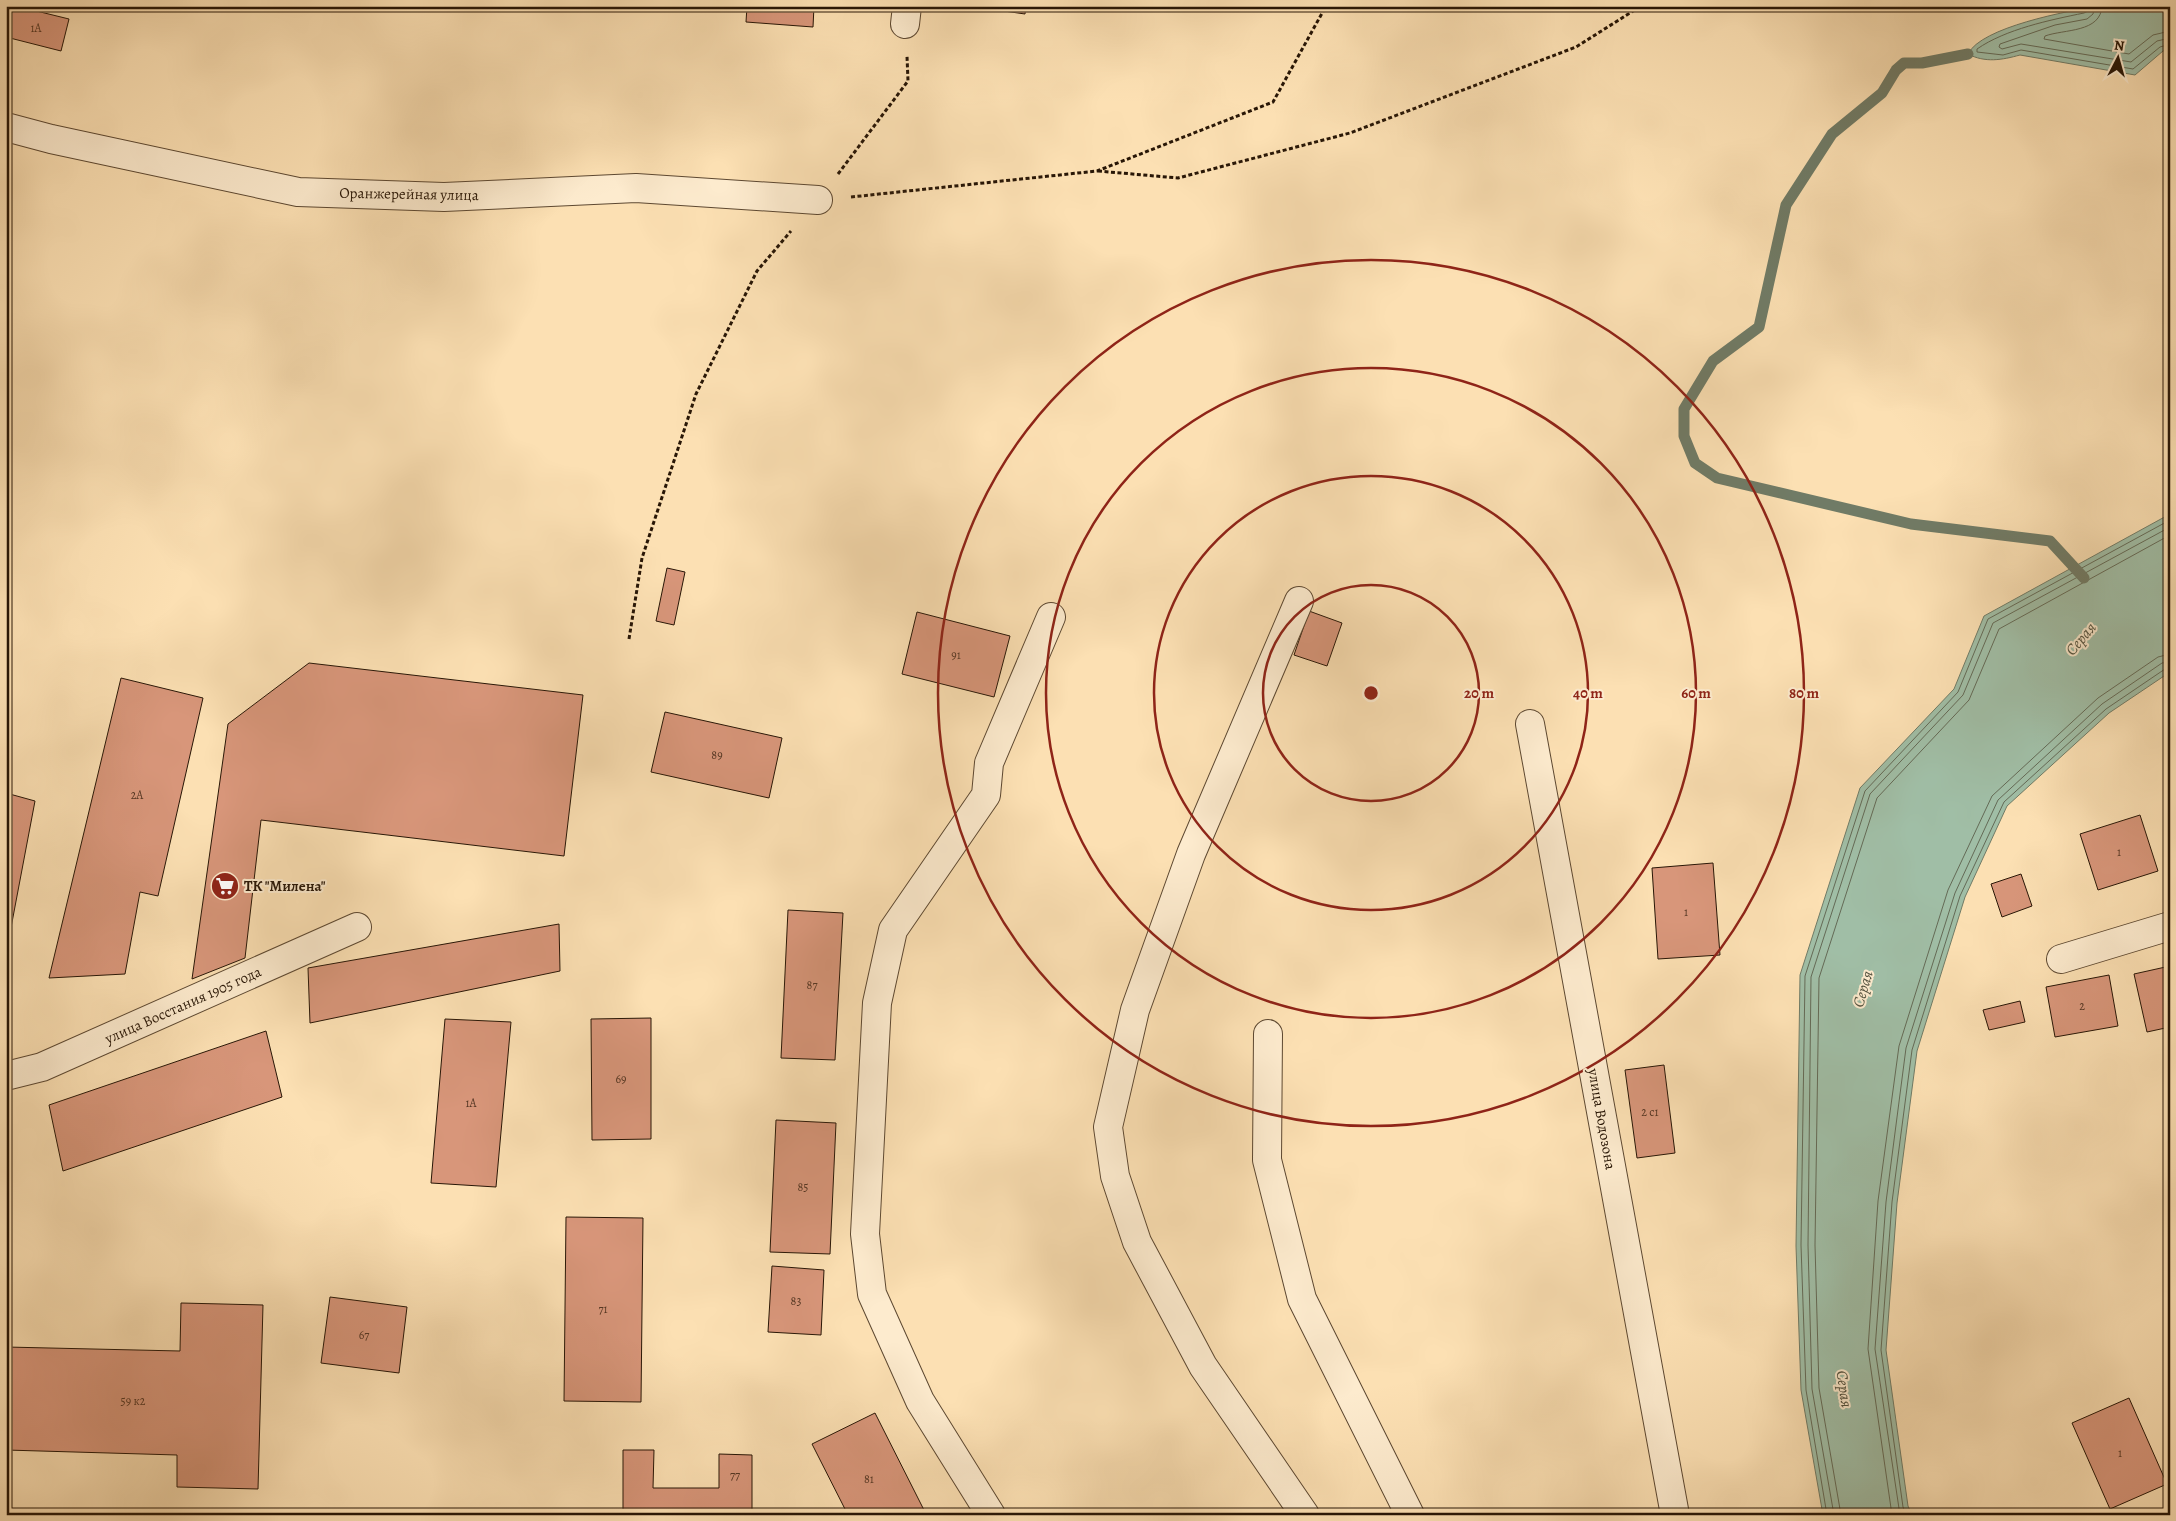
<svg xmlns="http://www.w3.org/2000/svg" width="2176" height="1521" font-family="Alegreya,serif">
<rect width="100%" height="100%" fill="#fce0b3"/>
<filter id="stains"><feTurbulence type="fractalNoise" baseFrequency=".004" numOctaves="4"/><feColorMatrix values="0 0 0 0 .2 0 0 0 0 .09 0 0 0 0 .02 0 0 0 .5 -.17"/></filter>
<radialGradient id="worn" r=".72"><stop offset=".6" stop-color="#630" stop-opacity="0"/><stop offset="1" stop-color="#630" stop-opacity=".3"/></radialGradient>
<!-- water -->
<path fill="#a0bea6" stroke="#707b66" d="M2098 6H2170V49L2163 51 2135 75 2020 55C2002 60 1985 63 1968 54 1981 27 2068 11 2098 6Z
M2170 514V672L2109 713 2007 806 1965 897 1917 1051 1897 1203 1886 1350 1908 1506 1912 1515H1823L1801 1390 1796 1246 1800 975 1860 788 1954 689 1984 616Z"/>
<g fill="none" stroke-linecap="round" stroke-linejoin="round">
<!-- shore -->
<path stroke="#646a56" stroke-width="1" d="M2088 6V11L2084 13C2050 20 2006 29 1977 49V52L2003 55 2021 50 2133 69 2160 47 2170 44
M2095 6 2093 14 2087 19 2055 25 2000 44 1999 47 2002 49 2021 44 2131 62 2157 41 2170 38
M2102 6C2101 33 2064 29 2045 36L2044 39 2129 54 2153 35 2170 31
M1827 1515 1806 1390 1801 1245 1805 976 1865 791 1958 692 1988 619 2170 520
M1834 1515 1812 1389 1808 1245 1811 977 1870 794 1963 695 1993 623 2170 527
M1841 1515 1819 1388 1815 1245 1819 978 1877 798 1969 700 1999 629 2170 535
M1892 1515 1868 1349 1878 1201 1899 1046 1948 890 1992 796 2098 698 2158 657 2170 654
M1900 1515 1875 1349 1886 1202 1906 1048 1955 893 1998 800 2102 704 2162 663 2170 662
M1906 1515 1903 1507 1881 1350 1892 1202 1912 1050 1960 896 2004 802 2106 709 2165 669 2170 668"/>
<!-- stream -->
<path stroke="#707b66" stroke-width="11" d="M1968 54 1922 63H1904L1896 70 1882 93 1832 134 1786 205 1759 327 1713 361 1684 409V436L1695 463 1717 478 1911 524 2050 541 2084 578"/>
</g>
<!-- building -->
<path fill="#d8967a" stroke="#281606" d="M6 6H16L69 19 61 51 6 37Z
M747 6H814L813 27 746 22Z
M969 6H1026L1025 14Z
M667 568 685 572 674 625 656 621Z
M1309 611 1342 623 1327 666 1294 655Z
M917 612 1010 636 994 697 902 674Z
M309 663 583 695 564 856 261 820 245 958 192 979 228 724Z
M121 678 203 698 158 896 140 892 125 974 49 978Z
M665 712 782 738 769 798 651 772Z
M6 793 35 801 6 954Z
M2140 815 2158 871 2098 890 2080 834Z
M1713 863 1720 955 1658 959 1652 868Z
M2021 874 2032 906 2002 917 1991 884Z
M788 910 843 913 835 1060 781 1058Z
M559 924 560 971 310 1023 308 968Z
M2170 966V1027L2147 1032 2134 974Z
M2109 975 2118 1026 2055 1037 2046 987Z
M2020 1001 2025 1022 1989 1030 1983 1010Z
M651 1018V1139L592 1140 591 1019Z
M445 1019 511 1022 496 1187 431 1183Z
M266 1031 282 1097 63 1171 49 1105Z
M1664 1065 1675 1153 1637 1158 1625 1070Z
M776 1120 836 1123 830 1254 770 1252Z
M6 1159 11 1189 6 1190Z
M566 1217 643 1218 641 1402 564 1401Z
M772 1266 824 1270 821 1335 768 1332Z
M330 1297 407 1307 399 1373 321 1363Z
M181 1303 263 1305 258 1489 177 1487V1455L6 1450V1347L180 1351Z
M2129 1398 2167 1484 2110 1509 2072 1423Z
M875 1413 926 1514 848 1515 812 1444Z
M623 1450H654L653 1488H719V1454L752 1455V1515H623Z"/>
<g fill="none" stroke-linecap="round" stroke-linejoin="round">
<defs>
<path id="minor" d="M905 24 907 6
M6 127 51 139 298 192 444 197 636 188 818 200
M1299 601 1191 854 1135 1010 1108 1127 1115 1176 1137 1242 1203 1366 1305 1515
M1530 724 1675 1515
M2061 959 2170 926
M1268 1034 1267 1160 1302 1299 1410 1515
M6 1076 42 1067 357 927
M991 1515 920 1401 872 1294 865 1234 877 1003 893 930 986 795 989 763 1051 617"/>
</defs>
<!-- minor casing -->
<use href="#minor" stroke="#5d4831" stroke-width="30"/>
<!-- path -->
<path stroke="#281606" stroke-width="3" stroke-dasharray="4 2.5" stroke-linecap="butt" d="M1098 171 1178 178 1350 133 1576 47 1641 6
M838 174 908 81 907 56
M851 197 1097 171 1273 102 1326 6
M629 639 642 558 696 394 757 271 791 231"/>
<!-- minor -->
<use href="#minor" stroke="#fdebce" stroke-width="28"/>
</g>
<!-- distance rings -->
<g fill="none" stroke="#8f2418" stroke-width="2.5">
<circle cx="1371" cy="693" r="108"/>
<circle cx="1371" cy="693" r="217"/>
<circle cx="1371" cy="693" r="325"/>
<circle cx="1371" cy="693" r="433"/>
</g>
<!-- icons -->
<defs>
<symbol id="supermarket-disc" viewBox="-11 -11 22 22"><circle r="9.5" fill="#8f2418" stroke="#fdebce"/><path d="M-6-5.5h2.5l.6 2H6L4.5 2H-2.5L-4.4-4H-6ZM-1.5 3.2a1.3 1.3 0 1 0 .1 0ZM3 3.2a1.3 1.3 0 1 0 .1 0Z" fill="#fff"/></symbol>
</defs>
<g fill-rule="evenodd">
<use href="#supermarket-disc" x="209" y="870" width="32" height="32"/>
</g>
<g text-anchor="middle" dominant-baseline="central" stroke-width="4" stroke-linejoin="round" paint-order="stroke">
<!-- number labels -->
<g font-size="12" fill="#543623">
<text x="36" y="28">1А</text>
<text x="956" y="655">91</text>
<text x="717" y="755">89</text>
<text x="137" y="795">2А</text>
<text x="2119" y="852">1</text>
<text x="1686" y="912">1</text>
<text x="812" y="985">87</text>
<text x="2082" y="1006">2</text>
<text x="621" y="1079">69</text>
<text x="471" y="1103">1А</text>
<text x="1650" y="1112">2 с1</text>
<text x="803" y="1187">85</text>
<text x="796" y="1301">83</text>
<text x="603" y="1309">71</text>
<text x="364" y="1335">67</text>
<text x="133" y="1401">59 к2</text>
<text x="2120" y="1453">1</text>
<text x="735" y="1475">77</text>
<text x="869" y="1479">81</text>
</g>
<!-- street labels -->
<g font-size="15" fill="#281606" stroke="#fdebce">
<text transform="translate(409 194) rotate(1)">Оранжерейная улица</text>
<text transform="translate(183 1005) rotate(-24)">улица Восстания 1905 года</text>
<text transform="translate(1602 1119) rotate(80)">улица Водозона</text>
</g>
<!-- poi labels -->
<g font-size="15" font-weight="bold" fill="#281606" stroke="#fdebce" text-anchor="start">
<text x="244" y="886">ТК "Милена"</text>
</g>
<!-- water labels -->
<g font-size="16" font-style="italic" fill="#52513e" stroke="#fdebce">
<text transform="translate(2081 639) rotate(-50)">Серая</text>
<text transform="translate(1863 989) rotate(-74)">Серая</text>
<text transform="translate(1844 1389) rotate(82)">Серая</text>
</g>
</g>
<circle cx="1371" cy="693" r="8" fill="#8f2418" stroke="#fdebce" stroke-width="2.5"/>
<g font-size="15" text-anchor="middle" font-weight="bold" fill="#8f2418" stroke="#fdebce" stroke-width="4" stroke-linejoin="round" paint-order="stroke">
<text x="1479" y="698">20 m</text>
<text x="1588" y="698">40 m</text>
<text x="1696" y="698">60 m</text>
<text x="1804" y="698">80 m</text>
</g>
<!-- margin -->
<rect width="2176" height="1521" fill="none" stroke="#fce0b3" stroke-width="25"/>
<rect x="8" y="8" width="2161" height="1506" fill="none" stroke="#281606" stroke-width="2.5"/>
<rect x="12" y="12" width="2151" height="1496" fill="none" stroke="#281606"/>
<!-- north arrow -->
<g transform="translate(2118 58) rotate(6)" stroke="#fdebce" stroke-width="4" paint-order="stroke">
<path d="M0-4L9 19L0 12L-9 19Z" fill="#281606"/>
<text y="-8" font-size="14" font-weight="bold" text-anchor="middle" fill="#281606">N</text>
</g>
<rect width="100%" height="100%" filter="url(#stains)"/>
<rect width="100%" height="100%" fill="url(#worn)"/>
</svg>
